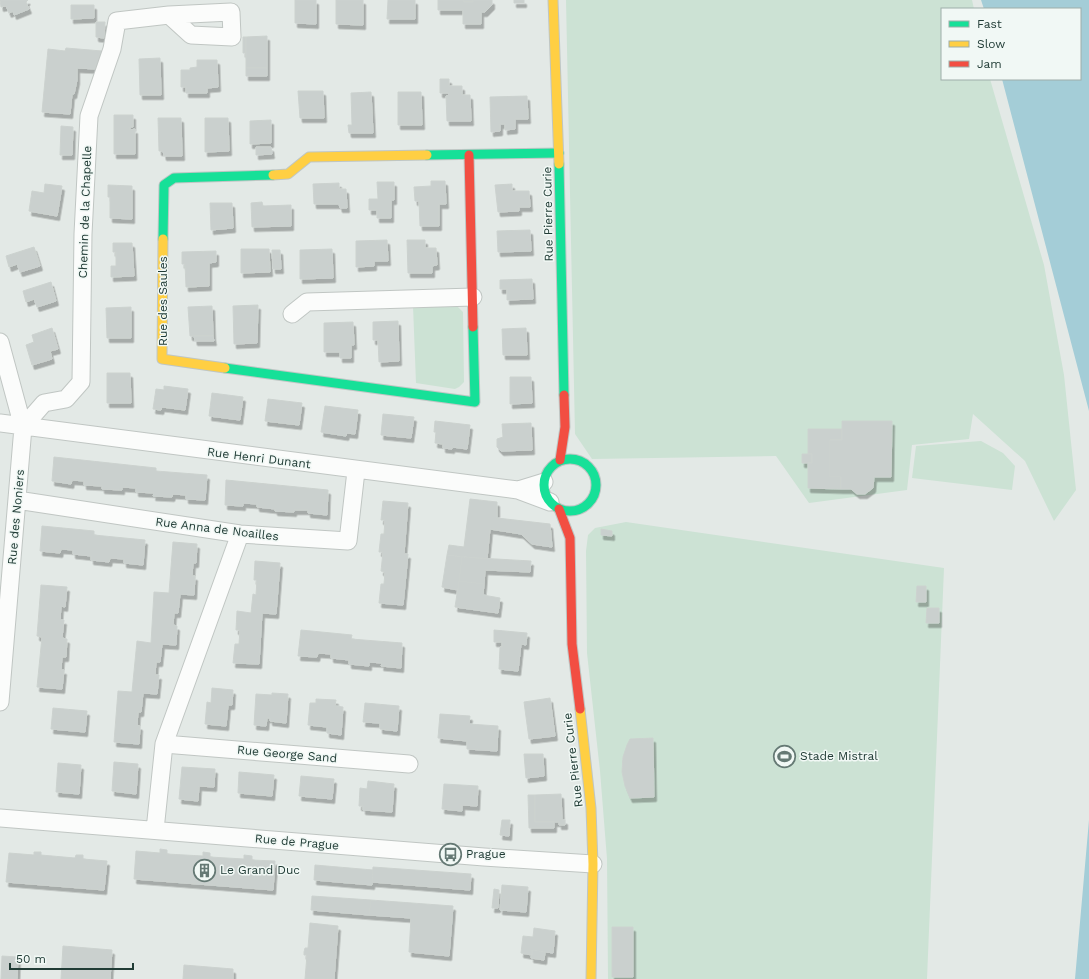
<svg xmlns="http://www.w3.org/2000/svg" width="1089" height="979" font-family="'Work Sans',sans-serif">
<defs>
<filter id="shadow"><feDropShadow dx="2.5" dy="4.5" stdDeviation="0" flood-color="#0004"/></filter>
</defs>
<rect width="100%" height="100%" fill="#e3e9e6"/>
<!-- green -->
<path fill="#cce2d4" d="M566 0H972L974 9H942V79H990L1044 265 1064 375 1076 490 1054 521 1025 461 973 414 969 439 912 445 907 490 809 503 776 456 592 459 575 434Z
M456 305 463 312 464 382 459 387 455 389 416 383 413 306Z
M981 441 1003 453 1015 466 1012 490 912 478 916 446Z
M626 522 944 568 927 979H608L607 859 600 771 587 653 586 551 588 535 595 528Z"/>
<!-- water -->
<path fill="#a4cdd7" d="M981 0H1089V411L1002 79H1080V9H984Z
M1089 820V979H1075Z"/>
<!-- building -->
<path fill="#cad0ce" stroke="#ccd2cf" filter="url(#shadow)" d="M0 0H28L26 2 29 9 14 15 13 11 9 13 6 6 1 7Z
M295 0H316V24L295 23Z
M336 0H363V25L336 24Z
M388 0H415V19H387Z
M438 0H464V2H473V0H492V5L485 12H481V24H463V10H438Z
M464 0H473V2H464Z
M514 0H524V3H514Z
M71 5H94V18L71 19Z
M96 22H105L104 38 96 37Z
M267 36V68H246V37Z
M243 37H246V53H243Z
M66 48 102 51 101 64H96V69L77 68V80L74 94H72L70 114 42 112 48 49 65 51Z
M160 58 161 95H140L139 59Z
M197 60H217L218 87 207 88V93H186V87H181V70H190V68L197 67Z
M246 68H267V76H246Z
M440 79H449V86H462V95H470L471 121H447L446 96 449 95 448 93H440Z
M298 91H323L324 118H300Z
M371 92 373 133H349L348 125H352L351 93Z
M398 92H421L422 125H398Z
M527 96 528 119H515V129L505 130V124H500V131L491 132 490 97Z
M114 115H133V127H130V130L135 129V154H114Z
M158 118H181L182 156H164L163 151H159Z
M205 118H228L229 151 205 152Z
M271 120V143L250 144V121Z
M61 126 73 127 72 155H60Z
M256 147H271L272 154 256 155Z
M431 181H445L446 204H439V226H420L419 201H415L414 187 431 186Z
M377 182H394V200H391V218H377V210H369V199H378Z
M339 183V189H346L347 208H340L339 204H314L313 184Z
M45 184 62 186 57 216 29 211 32 191 44 193Z
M512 184V191H529L530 207H519V211L498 212 495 185Z
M108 185 132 186V219L110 218V197H108Z
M262 202 263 206 291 205V226L252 227 251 203Z
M210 203H232L233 228 211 230Z
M530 230 531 251 498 252 497 231Z
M387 240 388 261H374V266L356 267V241Z
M407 240H425V248H436L437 265 432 266V273H408Z
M113 243H132L134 276 111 277V266H116V252H113Z
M34 247 40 266 20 272 17 264 9 267 6 256Z
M241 249H269L270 272 241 273Z
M332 249 333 278 300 279V250Z
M272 250H280L281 269H273Z
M216 251V262L209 263V286L186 287 185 264H182V252Z
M532 279 533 299 507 300V289H500V280Z
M51 282 56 301 37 307 34 299 26 302 23 291Z
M258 305 257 343 234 344 233 306Z
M212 306 213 336H190L188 307Z
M131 307V338H107L106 308Z
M398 321 399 361 379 362 378 340H373V322Z
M353 322 354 345H351V358H340V352H324V323Z
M52 328 58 349 50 351 52 359 32 365 26 345 34 342 32 335Z
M526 328 527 355H503L502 329Z
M194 336H213L214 341H195Z
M107 373H130L131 403H107Z
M510 377H531L532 403 510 404Z
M164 386 188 389 185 410 162 407 161 410 153 409 156 389 164 390Z
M212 393 243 397 240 420 209 416Z
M268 399 302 403 299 425 265 421Z
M325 406 358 410 355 434 347 433 346 436 321 432Z
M383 414 414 417 411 438 381 435Z
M435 421 470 425 467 449 452 447V449L443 448V444L435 443 436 432H434Z
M842 421H892L891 477H874L873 488 865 494H857L851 489H841V477L829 476 830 440H842Z
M531 423 532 450 501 451 497 447V439L503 437 502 424Z
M808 429H842V440H830L829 476 841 477V489L808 488V463H812V454H808Z
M802 454H812V463H802Z
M54 457 156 468V471L207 475 205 500 186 499V495L173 494 172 497 153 496 154 493 136 492V488L122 487V490L102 489V486L84 485V481L72 480 71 484 52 481Z
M226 480 328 490 327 515 308 513V510H294V512L275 511V509L257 507V504L243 503V506L225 505Z
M470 499 497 502V518L550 524 552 547 532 544 521 534 490 529 487 559 447 555 449 545 464 547Z
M383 501 408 503 404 554H408L403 605 379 603 381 584H384L385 572 381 571 383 552H379L381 534H384L385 520H381Z
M42 526 94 531V535L145 540 143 565 124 563V559L110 558 109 562 91 560V556L73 554V550L61 549 60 553 40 551Z
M601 529 612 531V536L601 535Z
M173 542 197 544 196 563H193L192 576H195L194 595 180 594 178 613H174L173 625 177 626 176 645 162 644 160 662H156L155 675H159L157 694 143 693 141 712H138L137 725 140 726 139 744 114 742 118 691 132 692 137 641 151 643 154 592 169 593Z
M447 555 462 557 458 590 442 587Z
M462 557 531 561 530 572 485 570 484 584 459 581Z
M255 561 280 563 276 614 262 613 259 664 233 663 235 644H239L240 630H236L237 611 251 613 253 594 256 595 257 580H254Z
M459 581 484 584 483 595 500 598 498 613 455 607Z
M41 585 67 587 65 607 61 606 60 620H64L62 638 67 639 66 657H62L61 670H64L62 689 37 687 42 637 37 636Z
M917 586H926V602H916Z
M927 608H939V623H926Z
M301 630 352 635 351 639 402 643 401 668 381 666 382 663 369 662V666L349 664V660L331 658V654L318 653 317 657 298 656Z
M494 630 527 633 526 645 521 644 518 671 499 669 500 647H502V642H494Z
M212 688 233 690 232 705H228L226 726 205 724 207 702 211 703Z
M272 693 288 694 286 723 270 721V718H267L266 726 254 725 256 694 272 695Z
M550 698 555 736 529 739 524 702Z
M316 699 336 700 335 706 343 707 341 735 327 733V727L308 725 310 703H316Z
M365 703 399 706 397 731 380 729V723L363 722Z
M53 708 87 711 85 732 51 729Z
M440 714 470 716 469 724 498 726 497 751 467 749V741L438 738Z
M653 738 654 797 630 798 625 786 622 772 623 757 627 745 630 739Z
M524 754H543L544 776 526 778Z
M114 762 138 764 136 794 112 791Z
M58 763 81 765 79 794 56 792Z
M182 767 215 769 214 787 199 786 198 801 179 799Z
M239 772 274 775 272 796 238 793Z
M301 776 334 779 332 799 299 796Z
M368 781 394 784 392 812 363 810V806H359L360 788 367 789Z
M444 784 478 786 477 806 462 805V811L442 809Z
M561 794 562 820H565V825H559V822H535V795Z
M528 795H535V822H554V828H529Z
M502 820H510L509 836 500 835Z
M160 849 167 850V854L203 856V852L210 853V857L244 859V855L252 856V860L275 861 273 890 134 879 136 851 160 853Z
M34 852H41V855L75 858 76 855H83V859L107 861 104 890 6 882 9 853 34 855Z
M315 865 373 870 372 885 314 880Z
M373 867 471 874 470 890 372 882Z
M502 885 528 887 526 912 500 910Z
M494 889 499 890 498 908H492Z
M312 896 371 900 369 915 311 910Z
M371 900 453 906 449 956 409 952 411 918 369 915Z
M310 923 338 926 334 979H305L307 955H304V952L305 948H308Z
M612 927H633V977H612Z
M534 928 555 931 553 953 532 950V955L521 953 523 936 533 937Z
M63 946 112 950 110 979H61Z
M532 950 545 952 544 960 531 958Z
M2 956 18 957 17 979H1Z
M184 965 233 969V979H183Z"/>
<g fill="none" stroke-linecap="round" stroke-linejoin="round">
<defs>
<path id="street" d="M292 314 307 302 473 297
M0 342 23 427 0 702
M0 423 518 490 550 502
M23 427 44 403 66 399 81 382 83 234 89 116 112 49 117 21 169 15 191 35 232 37 231 12 169 15
M518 490 544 482
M17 500 240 534 348 541 356 471
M164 744 409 764
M0 818 484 857 593 864
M155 830 164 744 240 534"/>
<path id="fast" d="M427 155 559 153
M559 164 564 395
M163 239 164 185 174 178 273 175
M225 368 475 402 473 327
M544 485a26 26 0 1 1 52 0a26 26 0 1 1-52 0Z"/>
<path id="slow" d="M553 0 559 164
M273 175 288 174 309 157 427 155
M163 239 162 359 225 368
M580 709 591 808 593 864 591 979"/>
<path id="jam" d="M469 155 473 327
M560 460 565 427 564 395
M559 509 570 538 572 644 580 709"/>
</defs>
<!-- street casing -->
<use href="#street" stroke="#c0c6c3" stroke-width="19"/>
<!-- fast casing -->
<use href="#fast" stroke="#bfc6c4" stroke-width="11"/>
<!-- slow casing -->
<use href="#slow" stroke="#bfc6c4" stroke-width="11"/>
<!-- jam casing -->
<use href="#jam" stroke="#bfc6c4" stroke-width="11"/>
<!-- street -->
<use href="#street" stroke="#fbfcfb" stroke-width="17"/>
<!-- fast -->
<use href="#fast" stroke="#16e098" stroke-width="9"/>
<!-- slow -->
<use href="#slow" stroke="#ffcf43" stroke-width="9"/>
<!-- jam -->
<use href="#jam" stroke="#f24e42" stroke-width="9"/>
</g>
<!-- icons -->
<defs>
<symbol id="stadium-ring" viewBox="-11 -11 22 22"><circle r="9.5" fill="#f1f8f5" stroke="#657974" stroke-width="1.5"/><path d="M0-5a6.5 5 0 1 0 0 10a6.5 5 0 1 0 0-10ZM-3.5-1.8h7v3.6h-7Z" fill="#657974"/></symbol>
<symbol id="bus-ring" viewBox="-11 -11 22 22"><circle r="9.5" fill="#f1f8f5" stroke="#657974" stroke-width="1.5"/><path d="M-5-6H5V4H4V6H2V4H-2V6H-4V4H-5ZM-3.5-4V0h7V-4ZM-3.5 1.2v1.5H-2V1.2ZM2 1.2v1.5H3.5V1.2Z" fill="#657974"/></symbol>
<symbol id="building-ring" viewBox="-11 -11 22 22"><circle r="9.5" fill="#f1f8f5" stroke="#657974" stroke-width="1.5"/><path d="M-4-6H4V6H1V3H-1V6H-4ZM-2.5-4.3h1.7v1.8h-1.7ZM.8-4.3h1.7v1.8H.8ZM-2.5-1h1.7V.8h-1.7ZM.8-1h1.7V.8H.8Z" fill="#657974"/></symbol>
</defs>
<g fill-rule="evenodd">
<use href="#stadium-ring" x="772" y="744" width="25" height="25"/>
<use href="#bus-ring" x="438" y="842" width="25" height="25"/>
<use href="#building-ring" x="192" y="858" width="25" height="25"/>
</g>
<g text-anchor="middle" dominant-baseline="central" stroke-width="3" stroke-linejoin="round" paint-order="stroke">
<!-- street labels -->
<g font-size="12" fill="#213c36" stroke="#f1f8f5">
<text transform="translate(85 212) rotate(-88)">Chemin de la Chapelle</text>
<text transform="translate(548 214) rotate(-91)">Rue Pierre Curie</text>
<text transform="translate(163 301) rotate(-90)">Rue des Saules</text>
<text transform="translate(259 458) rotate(7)">Rue Henri Dunant</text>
<text transform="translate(16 517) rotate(-85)">Rue des Noniers</text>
<text transform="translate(217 529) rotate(7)">Rue Anna de Noailles</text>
<text transform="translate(287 754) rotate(5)">Rue George Sand</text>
<text transform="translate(573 760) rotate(-97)">Rue Pierre Curie</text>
<text transform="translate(297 842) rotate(5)">Rue de Prague</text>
</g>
<!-- poi labels -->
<g font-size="12" fill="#213c36" stroke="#f1f8f5" text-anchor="start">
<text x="800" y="756">Stade Mistral</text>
<text x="466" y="854">Prague</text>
<text x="220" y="870">Le Grand Duc</text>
</g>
</g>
<!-- legend -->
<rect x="941" y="8" width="140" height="72" fill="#f1f8f5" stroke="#9eada9"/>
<rect x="949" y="21" width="20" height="6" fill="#16e098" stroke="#9eada9"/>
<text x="977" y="28" font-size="12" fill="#213c36">Fast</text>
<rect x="949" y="41" width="20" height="6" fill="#ffcf43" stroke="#9eada9"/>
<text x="977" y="48" font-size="12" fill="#213c36">Slow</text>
<rect x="949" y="61" width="20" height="6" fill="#f24e42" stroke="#9eada9"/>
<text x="977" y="68" font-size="12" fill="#213c36">Jam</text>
<!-- scale -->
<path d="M10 963v6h123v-6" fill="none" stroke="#213c36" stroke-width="2"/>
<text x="16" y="963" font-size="12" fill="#213c36" stroke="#f1f8f5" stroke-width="3" paint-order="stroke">50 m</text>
</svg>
